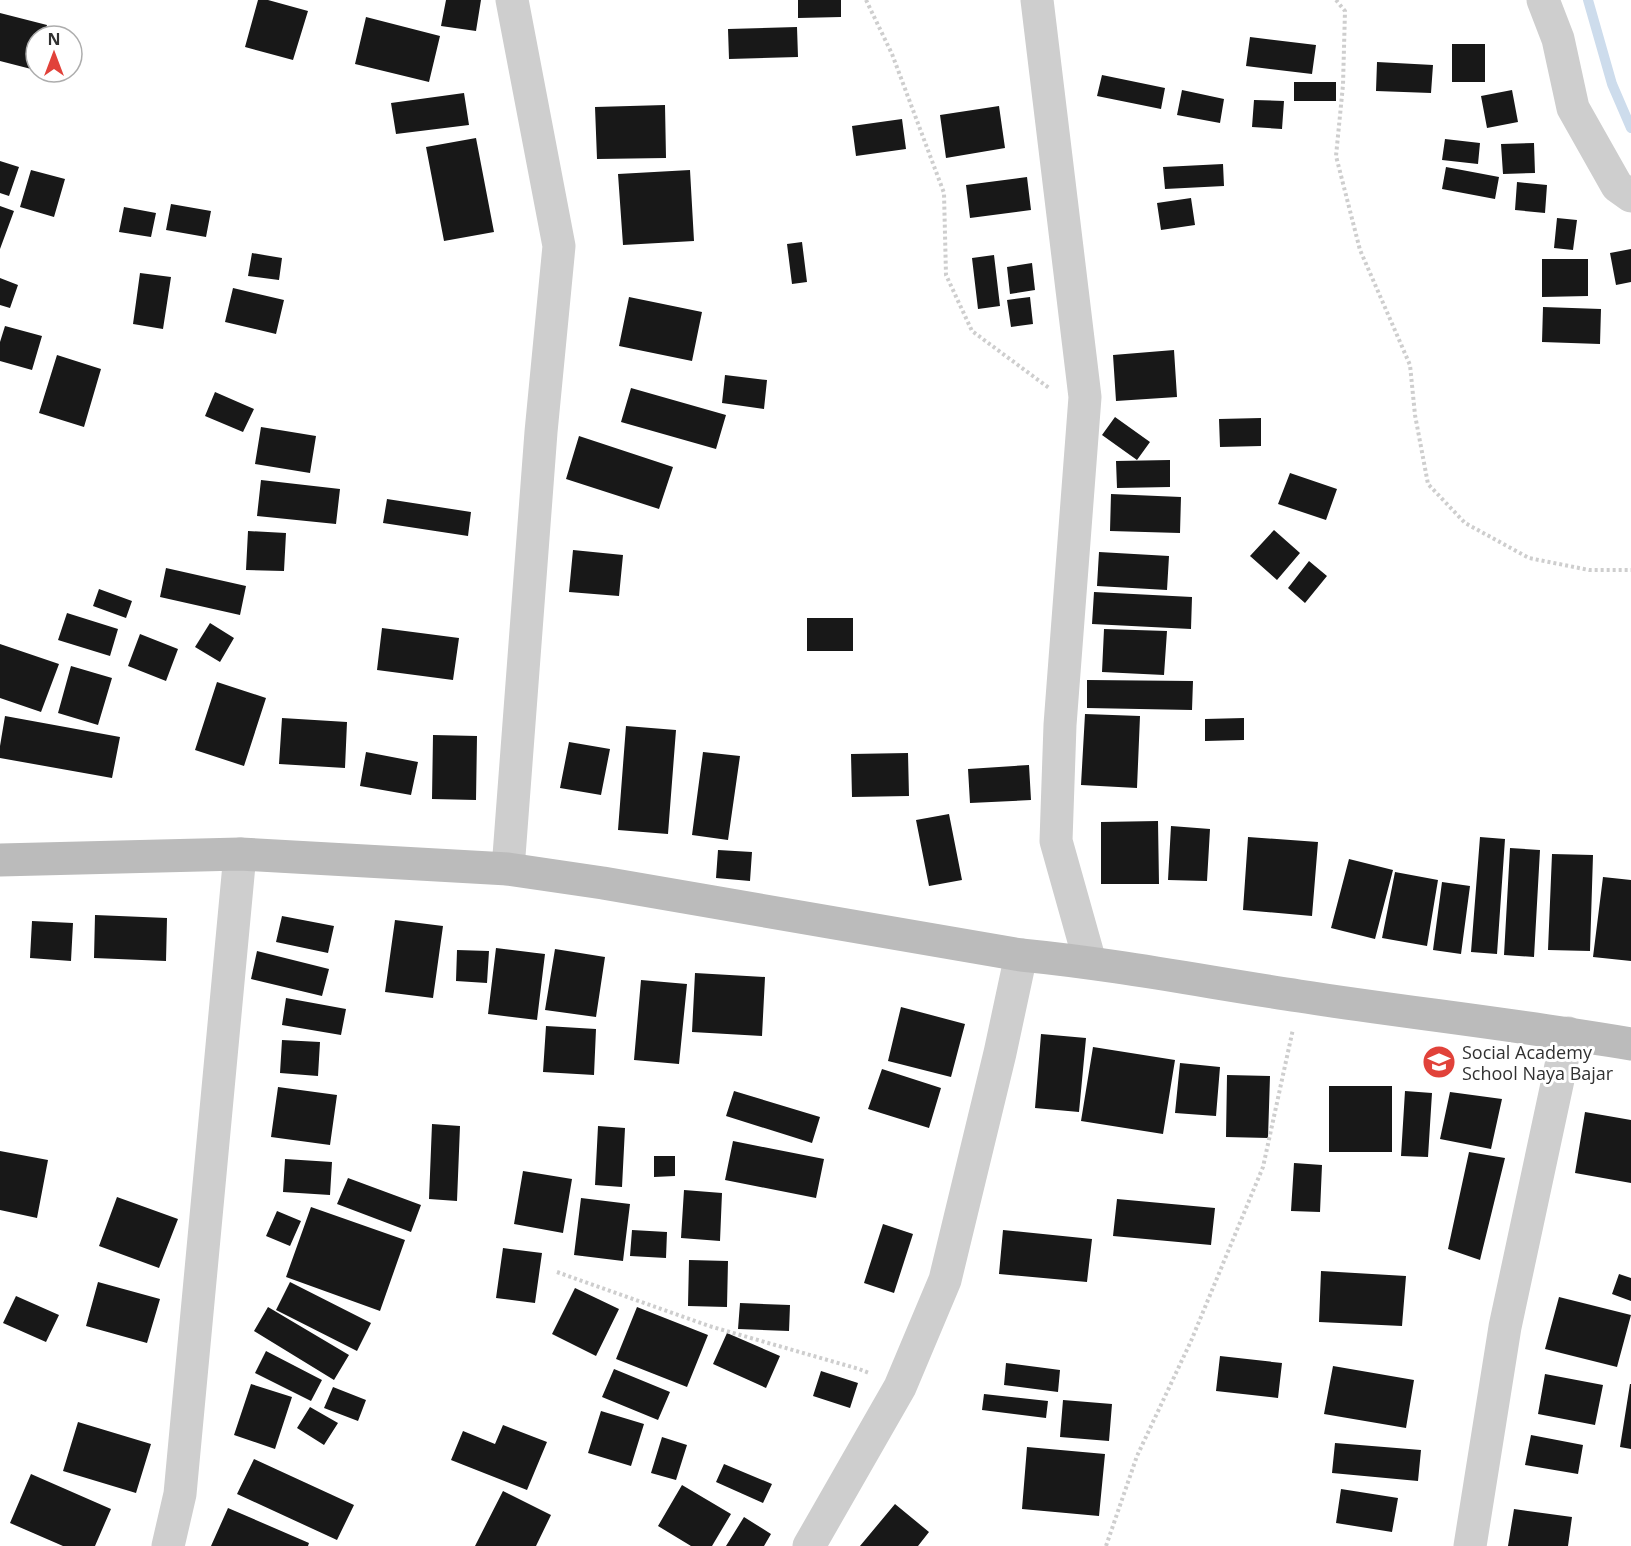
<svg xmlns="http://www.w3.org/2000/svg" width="1631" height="1546" font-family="'Open Sans',sans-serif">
<rect width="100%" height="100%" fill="#fff"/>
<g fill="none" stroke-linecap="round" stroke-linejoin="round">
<!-- stream -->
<path stroke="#cddcec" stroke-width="10" d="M1588 0 1612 84 1631 128"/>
</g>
<!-- building -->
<path fill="#181818" d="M258 0H268L308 11 293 60 245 47Z
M446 0H481L476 31 441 26Z
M798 0H841V17L798 18Z
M0 13 47 25 44 36H36L35 70 0 61Z
M366 17 440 36 429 82 355 64Z
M797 27 798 57 729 59 728 29Z
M1250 37 1316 45 1312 74 1246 66Z
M1452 44H1485V82H1452Z
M1377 62 1433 65 1431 93 1376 91Z
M1102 75 1165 88 1161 109 1097 96Z
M1294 82H1336V101H1294Z
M1182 90 1224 99 1220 123 1177 115Z
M1512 90 1518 122 1487 128 1481 96Z
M464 93 469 125 396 134 391 103Z
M1254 100 1284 101 1282 129 1252 127Z
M665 105 666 158 597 159 595 107Z
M999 106 1005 148 946 158 940 115Z
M902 119 906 149 856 156 852 126Z
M476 138 494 232 444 241 426 147Z
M1445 139 1480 143 1478 164 1442 160Z
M1534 143 1535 173 1503 174 1501 144Z
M0 161 19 167 9 196 0 193Z
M1223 164 1224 186 1165 189 1163 167Z
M1446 167 1499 177 1495 199 1442 189Z
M31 170 65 179 54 217 20 207Z
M690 170 694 241 623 245 618 174Z
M1027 177 1031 210 970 218 966 185Z
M1517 182 1547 185 1545 213 1515 210Z
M1191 198 1195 225 1161 230 1157 203Z
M171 204 211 211 206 237 166 230Z
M0 206 14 211 0 249Z
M124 207 156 213 151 237 119 232Z
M1557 218 1577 220 1573 250 1554 248Z
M802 242 807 282 792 284 787 244Z
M1631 249V282L1616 285 1610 253Z
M252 253 282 258 279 280 248 276Z
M994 255 1000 306 978 309 972 258Z
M1542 259H1588V296L1542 297Z
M1032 263 1035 290 1010 294 1007 267Z
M140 273 171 277 163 329 133 324Z
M0 278 18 285 10 308 0 305Z
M233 288 284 300 276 334 225 322Z
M629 297 702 312 692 361 619 346Z
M1030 297 1033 324 1011 327 1007 300Z
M1543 307 1601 309 1600 344 1542 342Z
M5 326 42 336 32 370 0 361V342Z
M1174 350 1177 397 1116 401 1113 355Z
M57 355 101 369 84 427 39 413Z
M725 375 767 380 764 409 722 403Z
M631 388 726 415 716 449 621 422Z
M215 392 254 409 243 432 205 416Z
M1115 417 1150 442 1137 460 1102 435Z
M1261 418V446L1220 447 1219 419Z
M261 427 316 436 310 473 255 464Z
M579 436 673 467 659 509 566 479Z
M1170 460V487L1117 488 1116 461Z
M1290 473 1337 489 1326 520 1278 504Z
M261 480 340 489 336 524 257 516Z
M1111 494 1181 497 1180 533 1110 531Z
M387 499 471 512 468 536 383 523Z
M1274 530 1300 553 1277 580 1250 556Z
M248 531 286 533 284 571 246 570Z
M573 550 623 555 619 596 569 592Z
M1099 552 1169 556 1167 590 1097 586Z
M1309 561 1327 576 1305 603 1288 588Z
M166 568 246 586 240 615 160 597Z
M99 589 132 601 126 618 93 606Z
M1094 592 1192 597 1191 629 1092 624Z
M67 613 118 629 110 656 58 640Z
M807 618H853V651H807Z
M210 623 234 638 220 662 195 647Z
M382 628 459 638 453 680 377 670Z
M1104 629 1167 631 1164 675 1102 672Z
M140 634 178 649 166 681 128 666Z
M0 644 59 664 41 712 0 698Z
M71 666 112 678 98 725 58 713Z
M1087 680 1193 681 1192 710 1087 708Z
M217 682 266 698 244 766 195 750Z
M1085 714 1140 716 1137 788 1081 785Z
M5 716 120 737 112 778 0 758V746Z
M282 718 347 722 345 768 279 764Z
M1244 718V740L1205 741V719Z
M626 726 676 730 668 834 618 830Z
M433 735 477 736 476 800 432 799Z
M569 742 610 749 601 795 560 788Z
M366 752 418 762 411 795 360 786Z
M703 752 740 756 728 840 692 835Z
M908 753 909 796 852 797 851 754Z
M1029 765 1031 800 970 803 968 769Z
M949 814 962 880 929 886 916 820Z
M1158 821 1159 884H1101V822Z
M1171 826 1210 829 1207 881 1168 880Z
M1248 837 1318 842 1312 916 1243 910Z
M1480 837 1505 839 1497 954 1471 952Z
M1510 848 1540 850 1534 957 1504 955Z
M718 850 752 852 750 881 716 878Z
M1552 854 1593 855 1590 951 1548 950Z
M1349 859 1393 870 1375 939 1331 928Z
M1395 872 1438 880 1427 946 1382 938Z
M1603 877 1631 880V961L1593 957Z
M1442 882 1470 886 1461 954 1433 950Z
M95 915 167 918 166 961 94 958Z
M282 916 334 926 328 953 276 942Z
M395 920 443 926 433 998 385 992Z
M32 921 73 923 71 961 30 958Z
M496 948 545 954 537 1020 488 1014Z
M555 949 605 957 596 1017 545 1010Z
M457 950 489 951 487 983 456 981Z
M257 951 329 969 322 996 251 979Z
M695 973 765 977 762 1036 692 1032Z
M641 980 687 984 679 1064 634 1060Z
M286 998 346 1009 341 1035 282 1025Z
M901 1007 965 1024 951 1077 888 1061Z
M546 1026 596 1029 594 1075 543 1072Z
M1041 1034 1086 1038 1079 1112 1035 1108Z
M282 1040 320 1042 318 1076 280 1073Z
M1093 1047 1175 1060 1163 1134 1081 1121Z
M1180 1063 1220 1067 1216 1116 1175 1113Z
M882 1069 941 1088 929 1128 868 1109Z
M1227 1075 1270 1076 1268 1138 1226 1137Z
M1329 1086H1392V1152H1329Z
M278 1087 337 1095 330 1145 271 1137Z
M734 1091 820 1117 812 1143 726 1116Z
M1405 1091 1432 1093 1428 1157 1401 1156Z
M1450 1092 1502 1099 1491 1149 1440 1139Z
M1585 1112 1631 1120V1183L1575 1173Z
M432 1124 460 1126 457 1201 429 1199Z
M598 1126 625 1128 622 1187 595 1185Z
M733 1141 824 1159 816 1198 725 1180Z
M0 1151 48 1160 37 1218 0 1210Z
M1469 1152 1505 1158 1480 1260 1448 1249Z
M654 1156H675V1176L654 1177Z
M285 1159 332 1162 330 1195 283 1192Z
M1294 1163 1322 1165 1320 1212 1291 1211Z
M523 1171 572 1179 563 1233 514 1224Z
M348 1178 421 1205 411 1232 337 1204Z
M684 1190 722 1193 720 1241 681 1238Z
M117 1197 178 1219 159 1268 99 1246Z
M581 1198 630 1204 623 1261 574 1255Z
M1117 1199 1215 1208 1211 1245 1113 1236Z
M311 1207 405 1240 380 1311 286 1277Z
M277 1211 301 1221 290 1246 266 1236Z
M883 1224 913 1234 894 1293 864 1283Z
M632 1230 667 1232 666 1258 630 1256Z
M1003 1230 1092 1239 1087 1282 999 1274Z
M503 1248 542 1253 535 1303 496 1298Z
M689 1260 728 1261 727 1307 688 1306Z
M1321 1271 1406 1276 1402 1326 1319 1322Z
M1619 1274 1631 1278V1301L1612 1294Z
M98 1282 160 1299 147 1343 86 1326Z
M290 1282 371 1323 357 1351 276 1310Z
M575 1288 619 1309 596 1356 552 1334Z
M16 1296 59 1315 46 1342 3 1323Z
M1559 1297 1631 1315 1617 1367 1545 1349Z
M740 1303 790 1305 789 1331 738 1329Z
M268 1307 349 1355 334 1380 254 1331Z
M637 1307 708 1335 687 1387 616 1359Z
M727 1333 780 1356 766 1388 713 1364Z
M266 1351 322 1380 311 1401 255 1373Z
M1220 1356 1282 1363 1278 1398 1216 1391Z
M1006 1363 1060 1370 1058 1392 1004 1385Z
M1333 1366 1414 1380 1406 1428 1324 1414Z
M614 1369 670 1392 658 1420 602 1397Z
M821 1371 858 1383 850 1408 813 1396Z
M1545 1374 1603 1385 1595 1425 1538 1414Z
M251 1384 292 1397 275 1449 234 1435Z
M1630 1384H1631V1449L1620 1447Z
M333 1387 366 1400 358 1421 324 1408Z
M984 1394 1048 1401 1046 1418 982 1410Z
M1063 1400 1112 1404 1109 1441 1060 1437Z
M310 1407 338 1423 324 1445 297 1428Z
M601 1411 644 1424 631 1466 588 1453Z
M78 1422 151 1444 136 1493 63 1471Z
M503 1425 547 1442 527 1490 451 1460 463 1431 495 1444Z
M1531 1435 1583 1445 1578 1474 1525 1465Z
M662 1437 687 1445 676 1480 651 1473Z
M1335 1443 1421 1450 1418 1481 1332 1473Z
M1027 1447 1105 1454 1099 1516 1022 1509Z
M254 1459 354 1505 337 1540 237 1494Z
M724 1464 772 1484 763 1503 716 1482Z
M31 1474 111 1509 95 1546H63L10 1523Z
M682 1485 731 1514 712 1546H691L658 1526Z
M1341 1489 1398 1498 1392 1532 1336 1523Z
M503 1491 551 1515 536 1546H475Z
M895 1504 929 1532 918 1546H860Z
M228 1508 309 1543 308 1546H211Z
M1514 1509 1572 1517 1568 1546H1508Z
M744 1517 771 1534 764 1546H726Z"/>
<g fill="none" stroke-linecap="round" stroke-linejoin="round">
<!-- path -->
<path stroke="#cecece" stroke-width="4" stroke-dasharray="3 3" stroke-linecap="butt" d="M866 0 892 54 944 193 946 275 972 331 1049 388
M1336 0 1345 11 1343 85 1336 156 1360 250 1410 365 1415 415 1428 484 1465 523 1529 558 1589 570H1631
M557 1272 709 1326 859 1369 869 1373
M1106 1546 1137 1456 1191 1341 1263 1167 1293 1029"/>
<!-- minor -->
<path stroke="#cecece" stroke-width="33" d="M1037 0 1085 397 1060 725 1056 841 1090 962
M1543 0 1558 39 1573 108 1617 186 1631 196
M508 869 541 432 559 246 512 0
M168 1546 180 1494 240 854
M809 1546 900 1387 945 1280 1000 1053 1021 955
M1470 1546 1505 1327 1568 1033"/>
<!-- secondary -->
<path stroke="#bbb" stroke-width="33" d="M0 860 240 854 508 869 603 883 1021 955C1114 964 1206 982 1299 996 1409 1013 1521 1025 1631 1044"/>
</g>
<!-- icons -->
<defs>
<symbol id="school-disc" viewBox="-11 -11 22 22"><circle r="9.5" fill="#e1423a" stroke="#fff"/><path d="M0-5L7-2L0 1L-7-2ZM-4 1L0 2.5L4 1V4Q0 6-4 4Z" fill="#fff"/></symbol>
</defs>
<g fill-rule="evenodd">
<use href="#school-disc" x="1420" y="1043" width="38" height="38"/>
</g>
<g text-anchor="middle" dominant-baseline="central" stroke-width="6" stroke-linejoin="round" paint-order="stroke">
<!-- poi labels -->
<g font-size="18" fill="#313131" stroke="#fff" text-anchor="start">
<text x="1462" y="1052">Social Academy<tspan x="1462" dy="21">School Naya Bajar</tspan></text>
</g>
</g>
<!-- north arrow -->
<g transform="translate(54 54)"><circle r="28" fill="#ffffff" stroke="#adadad" stroke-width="1.5"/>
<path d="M0-4.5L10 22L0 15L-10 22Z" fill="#e1423a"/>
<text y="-9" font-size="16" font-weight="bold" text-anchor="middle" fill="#313131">N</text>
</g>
</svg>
